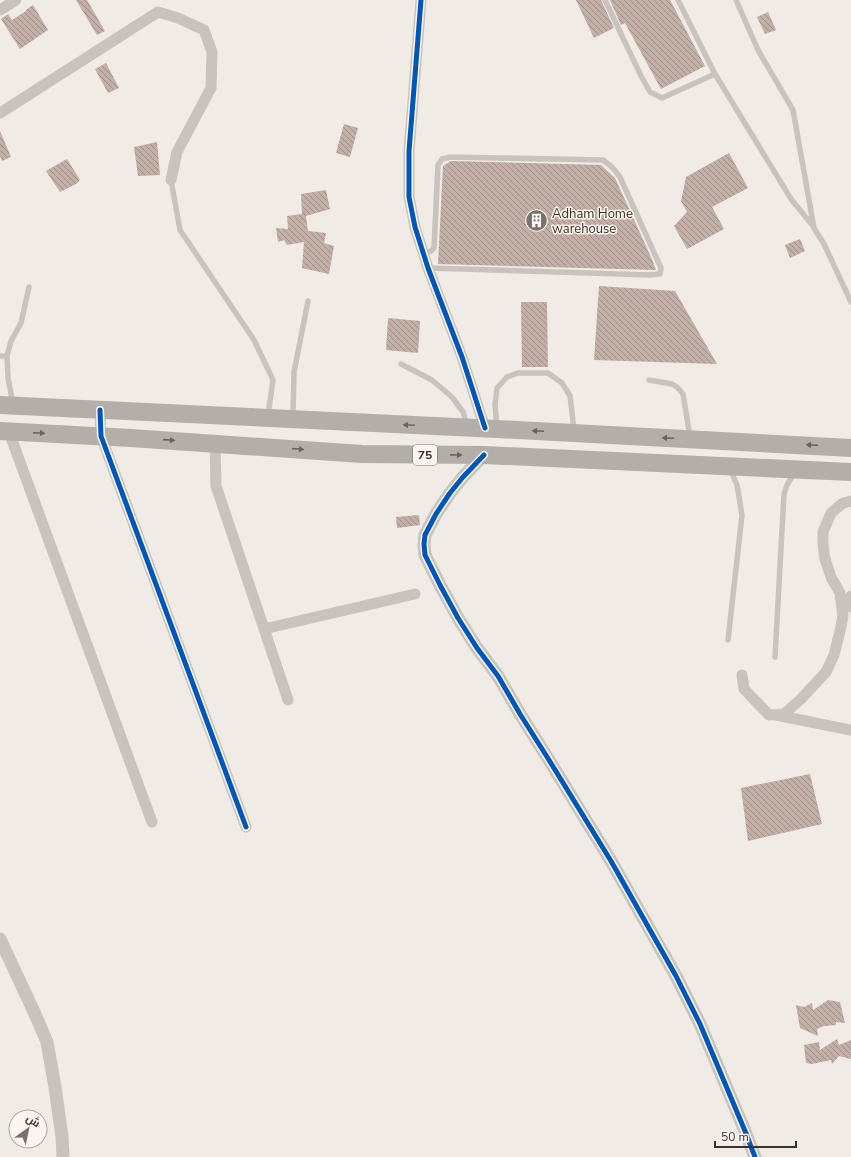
<svg xmlns="http://www.w3.org/2000/svg" width="851" height="1157" font-family="'Nunito Sans',Cairo,sans-serif">
<defs>
<pattern id="building-back-hatch" width="6" height="6" patternUnits="userSpaceOnUse"><rect width="6" height="6" fill="#c3afa7"/><path d="M-1 5l2 2M0 0l6 6M5-1l2 2" fill="none" stroke="#a08f88"/></pattern>
</defs>
<rect width="100%" height="100%" fill="#f0ebe5"/>
<!-- building -->
<path fill="url(#building-back-hatch)" d="M76 0H87L105 31 97 35Z
M576 0H601L614 28 594 38Z
M610 0H670L705 66 661 89 625 23 621 25Z
M33 5 48 30 20 49 1 19 8 14 12 20 26 11V10Z
M768 12 776 30 765 34 757 17Z
M106 63 119 88 108 93 95 69Z
M344 124 358 128 350 157 336 153Z
M0 131 11 157 2 161 0 156Z
M157 142 160 175 138 176 134 147Z
M729 153 748 188 712 207 724 229 687 249 674 226 687 212 681 201 686 177Z
M67 159 80 180 76 184 60 192 46 171Z
M451 161 601 165 615 178 651 257 656 270 438 264 443 166Z
M326 190 330 209 306 216 308 231 326 233 324 243 334 246 329 274 302 268 304 242 287 245 284 240 278 242 276 228 288 229 287 216 302 214 301 194Z
M800 239 805 251 790 258 785 245Z
M599 286 675 291 717 364 594 360Z
M521 302H547L548 367H522Z
M388 318 420 321 418 353 386 350Z
M419 515 420 525 397 528 396 517Z
M810 774 822 824 748 841 741 788Z
M828 1000 840 1002 845 1023 836 1022V1025L824 1026 817 1029 818 1036 800 1028 796 1005 804 1007 812 1003 813 1010Z
M837 1039 839 1045 851 1040V1059L839 1056 832 1064 831 1060 812 1064 806 1063 804 1045 819 1042 820 1050Z"/>
<g fill="none" stroke-linecap="round" stroke-linejoin="round">
<!-- service -->
<path stroke="#c9c3be" stroke-width="5.5" d="M605 0 641 76 650 92 662 98 715 74
M678 0 715 74 791 199 813 226
M736 0 758 50 793 110 814 228 824 244 851 302
M171 180 180 230 254 340 273 380 268 416
M423 253 431 251 434 248 438 165 442 159 451 157 603 160 612 167 620 177 661 268 660 274 650 275 428 268
M0 356H7
M401 364 432 380 452 397 463 412 467 425
M649 380 672 384 677 387 683 394 690 437
M13 404 8 378 7 356 11 341 21 323 29 287
M293 417 294 372 308 301
M497 426 495 405 497 388 507 377 518 373H548L562 383 570 396 574 430
M728 640 742 515 737 485 730 469
M775 657 784 494 787 485 795 472"/>
<!-- minor -->
<path stroke="#c9c3be" stroke-width="11" d="M421 0 409 151V197L415 227 428 268 462 357 485 428
M0 10 16 0
M0 113 158 12 178 18 204 30 212 52 211 88 177 152 171 180
M100 410 101 436 246 827
M9 432 152 822
M215 444 216 486 288 700
M851 596 849 601 851 607
M264 629 415 594
M742 675 744 689 769 715 784 714 801 699 826 672 834 655 840 631 843 616 840 593 831 577 825 559 823 545V532L831 513 843 503 851 501
M776 715 851 730"/>
<!-- tertiary -->
<path stroke="#c9c3be" stroke-width="13" d="M484 455 463 477 450 493 436 514 425 535 424 544 425 555 440 585 458 618 477 648 498 676 520 714 549 760 611 861 676 976 700 1024 745 1131 755 1157
M0 939 35 1014 47 1042 55 1087 62 1137 63 1157"/>
<!-- trunk -->
<path stroke="#b4aea8" stroke-width="18" d="M0 405 497 429 851 448
M0 431 131 438 362 454 484 455 851 472"/>
<defs>
<path id="cycleway" d="M421 0 409 151V197L415 227 428 268 462 357 485 428
M100 410 101 436 246 827
M484 455 463 477 450 493 436 514 425 535 424 544 425 555 440 585 458 618 477 648 498 676 520 714 549 760 611 861 676 976 700 1024 745 1131 755 1157"/>
</defs>
<!-- cycleway casing -->
<use href="#cycleway" stroke="#fbf5ee" stroke-width="8"/>
<!-- cycleway -->
<use href="#cycleway" stroke="#0057b8" stroke-width="5"/>
</g>
<!-- one-way arrows -->
<defs><path id="oneway-solid" d="M-6-.8H1V-3.2L6.5 0L1 3.2V.8H-6Z"/></defs>
<g fill="#6b625d">
<use href="#oneway-solid" transform="translate(409 425) rotate(-177)"/>
<use href="#oneway-solid" transform="translate(538 431) rotate(-177)"/>
<use href="#oneway-solid" transform="translate(39 433) rotate(3)"/>
<use href="#oneway-solid" transform="translate(668 438) rotate(-177)"/>
<use href="#oneway-solid" transform="translate(169 440) rotate(4)"/>
<use href="#oneway-solid" transform="translate(812 445) rotate(-177)"/>
<use href="#oneway-solid" transform="translate(298 449) rotate(4)"/>
<use href="#oneway-solid" transform="translate(456 455) rotate(1)"/>
</g>
<!-- icons -->
<defs>
<symbol id="building-disc" viewBox="-11 -11 22 22"><circle r="9.5" fill="#7a716c" stroke="#fbf5ee"/><path d="M-4-6H4V6H1V3H-1V6H-4ZM-2.5-4.3h1.7v1.8h-1.7ZM.8-4.3h1.7v1.8H.8ZM-2.5-1h1.7V.8h-1.7ZM.8-1h1.7V.8H.8Z" fill="#fff"/></symbol>
</defs>
<g fill-rule="evenodd">
<use href="#building-disc" x="524" y="208" width="25" height="25"/>
</g>
<g text-anchor="middle" dominant-baseline="central" stroke-width="3" stroke-linejoin="round" paint-order="stroke">
<!-- shield labels -->
<rect fill="#fbf5ee" stroke="#756b66" stroke-width="1" x="413" y="445" width="24" height="20" rx="3"/>
<g font-size="12" font-weight="bold" fill="#3b302b">
<text x="425" y="455">75</text>
</g>
<!-- poi labels -->
<g font-size="13" fill="#3b302b" stroke="#fbf5ee" text-anchor="start">
<text x="552" y="214">Adham Home<tspan x="552" dy="15">warehouse</tspan></text>
</g>
</g>
<!-- north arrow -->
<g transform="translate(28 1129) rotate(33)"><circle r="19" fill="#fbf5ee" stroke="#aea6a0"/>
<path d="M0-3L7 15L0 10L-7 15Z" fill="#7a716c"/>
<text y="-6" font-size="11" font-weight="bold" text-anchor="middle" fill="#3b302b">ش</text>
</g>
<!-- scale -->
<path d="M715 1141v6h81v-6" fill="none" stroke="#3b302b" stroke-width="2"/>
<text x="721" y="1141" font-size="12" fill="#3b302b" stroke="#fbf5ee" stroke-width="3" paint-order="stroke">50 m</text>
</svg>
